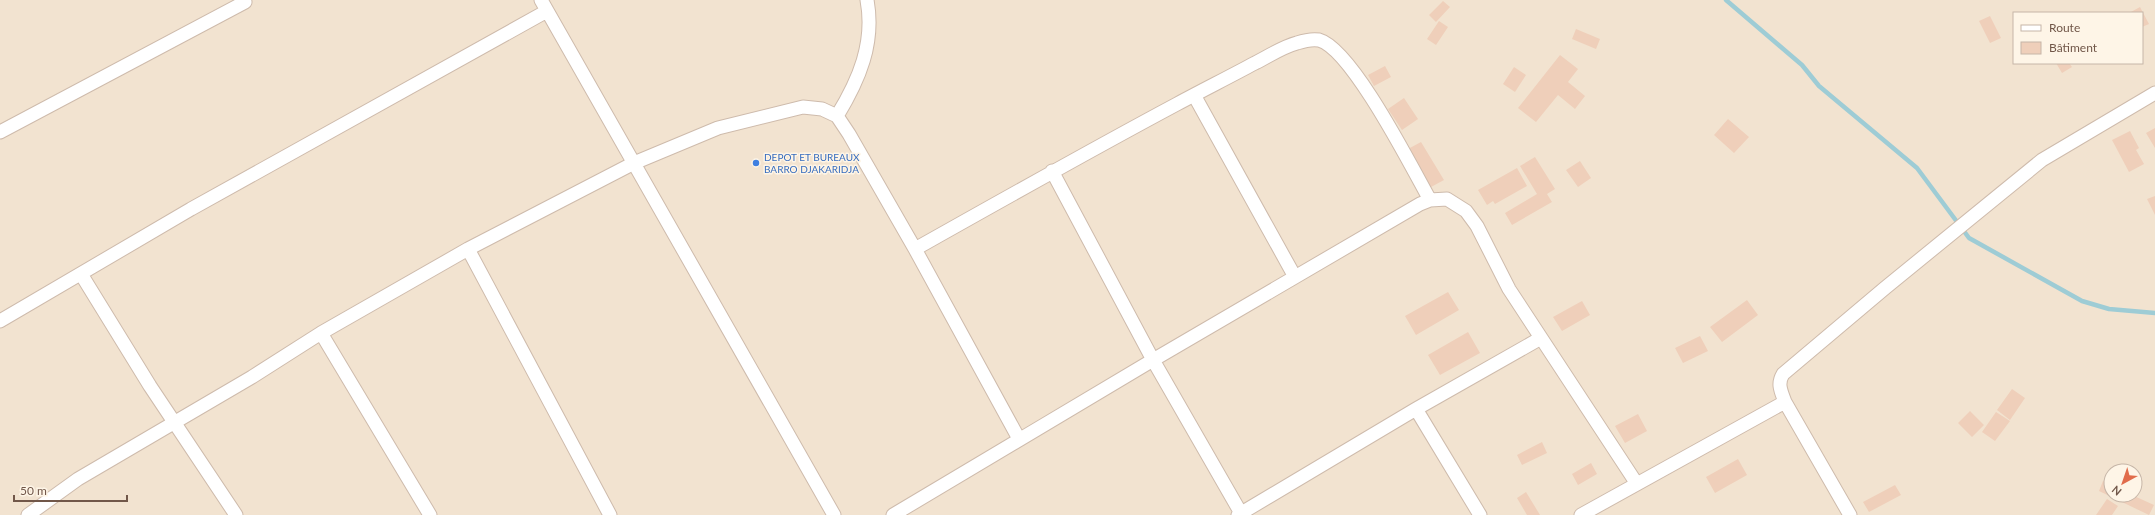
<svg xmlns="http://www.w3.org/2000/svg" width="2155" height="515" font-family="Lato,sans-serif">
<rect width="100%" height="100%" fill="#fbf1e2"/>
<!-- residential -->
<path fill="#f2e3d0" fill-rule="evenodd" d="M0 0H2155V515H0ZM2014 13H2142V63H2014ZM2111 471H2135V495H2111Z"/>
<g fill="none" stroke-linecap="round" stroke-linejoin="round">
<!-- stream -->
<path stroke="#9eccd5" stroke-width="4.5" d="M1726 0 1802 65 1819 86 1917 168 1969 238 2082 301 2109 309 2155 313"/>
</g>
<!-- building -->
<path fill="#efcfba" d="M1443 1 1450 7 1436 22 1429 15Z
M2140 7 2149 24 2142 27V13H2129Z
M1990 16 2001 38 1990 43 1979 21Z
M1439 21 1448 27 1436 45 1427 39Z
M1576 29 1600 39 1596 49 1572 39Z
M1560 55 1578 69 1568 82 1585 96 1575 109 1558 95 1536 122 1518 108Z
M2056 63H2069L2072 67 2062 73Z
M1385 66 1391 77 1374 86 1368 75Z
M1514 67 1526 75 1515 92 1503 84Z
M1404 98 1418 119 1402 130 1388 109Z
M1728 119 1749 137 1734 153 1714 135Z
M2155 128V148L2146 133Z
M2130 131 2139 148 2136 150 2144 164 2129 172 2112 140Z
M1421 142 1444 180 1431 187 1408 149Z
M1535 157 1555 189 1547 194 1552 202 1512 225 1505 213 1537 194 1520 166Z
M1580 161 1591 178 1578 187 1566 170Z
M1517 168 1527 186 1495 204 1493 201 1487 205 1478 190Z
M2155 196V215L2147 199Z
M1448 292 1459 310 1416 335 1405 316Z
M1747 300 1758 315 1722 342 1710 327Z
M1582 301 1590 315 1562 331 1553 317Z
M1468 332 1480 353 1440 375 1428 355Z
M1700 336 1708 351 1683 363 1675 348Z
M2012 389 2025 398 2010 420 1997 410Z
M1970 411 1984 425 1972 437 1958 423Z
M1996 412 2010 421 1995 441 1982 432Z
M1638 414 1647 431 1625 443 1615 426Z
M1542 442 1547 453 1522 465 1517 455Z
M1738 459 1747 475 1715 493 1706 477Z
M1591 463 1597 474 1578 485 1572 474Z
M2103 481 2111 485V495H2132L2154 505 2149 515 2099 491Z
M1895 485 1901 495 1869 512 1863 502Z
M1526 492 1540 515H1527L1517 498Z
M2107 499 2118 506 2112 515H2096Z"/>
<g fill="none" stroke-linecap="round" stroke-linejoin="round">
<defs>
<path id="street" d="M541 0 834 515
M1194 95 1295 277
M837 116C859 80 875 43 867 0
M0 132 245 2
M1052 171 1153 360 1242 515
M468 249 610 515
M915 249C1002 200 1089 151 1177 104 1203 90 1229 77 1255 63 1269 56 1282 47 1297 43 1303 41 1313 39 1319 40 1352 49 1412 168 1430 200
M81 274 150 386 236 515
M0 321 191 209 547 11
M321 333 430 515
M1416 409 1480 515
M28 515 78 479 252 377 321 333 468 249 634 163 718 128 803 107 822 109 837 116 849 134 915 249 1019 439
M893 515 1153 360 1420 204 1430 200 1447 199 1466 211 1477 226 1509 289 1637 484
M1238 515 1416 409 1541 338
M1581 515 1785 402
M1850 515 1785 402C1781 391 1777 384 1783 374L1885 288 2042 160 2155 93"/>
</defs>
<!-- street casing -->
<use href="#street" stroke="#cebbac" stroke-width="15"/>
<!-- street -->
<use href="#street" stroke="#fff" stroke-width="13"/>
</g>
<!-- markers -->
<circle fill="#3f7fe0" stroke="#fef5e7" stroke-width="1.5" cx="756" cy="163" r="4"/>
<g text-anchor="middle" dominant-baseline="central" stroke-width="3" stroke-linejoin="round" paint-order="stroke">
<!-- shop labels -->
<g font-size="10" fill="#366cbe" stroke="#fef5e7" text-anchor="start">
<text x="764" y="157">DEPOT ET BUREAUX<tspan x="764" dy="12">BARRO DJAKARIDJA</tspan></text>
</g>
</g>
<!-- legend -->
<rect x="2013" y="12" width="130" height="52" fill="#fef5e7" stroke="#c6b6a8"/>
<rect x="2021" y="25" width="20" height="6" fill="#ffffff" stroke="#c6b6a8"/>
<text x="2049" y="32" font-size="12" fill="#715749">Route</text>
<rect x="2021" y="42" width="20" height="12" fill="#efcfba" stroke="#c6b6a8"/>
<text x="2049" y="52" font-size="12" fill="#715749">Bâtiment</text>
<!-- north arrow -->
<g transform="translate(2123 483) rotate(220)"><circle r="19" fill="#fef5e7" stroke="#c6b6a8"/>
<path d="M0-3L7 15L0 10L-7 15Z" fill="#e16c4b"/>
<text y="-6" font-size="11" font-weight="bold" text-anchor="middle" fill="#715749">N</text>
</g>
<!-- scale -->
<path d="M14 495v6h113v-6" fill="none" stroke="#715749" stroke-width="2"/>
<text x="20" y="495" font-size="12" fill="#715749" stroke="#fef5e7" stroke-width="3" paint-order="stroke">50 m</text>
</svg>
